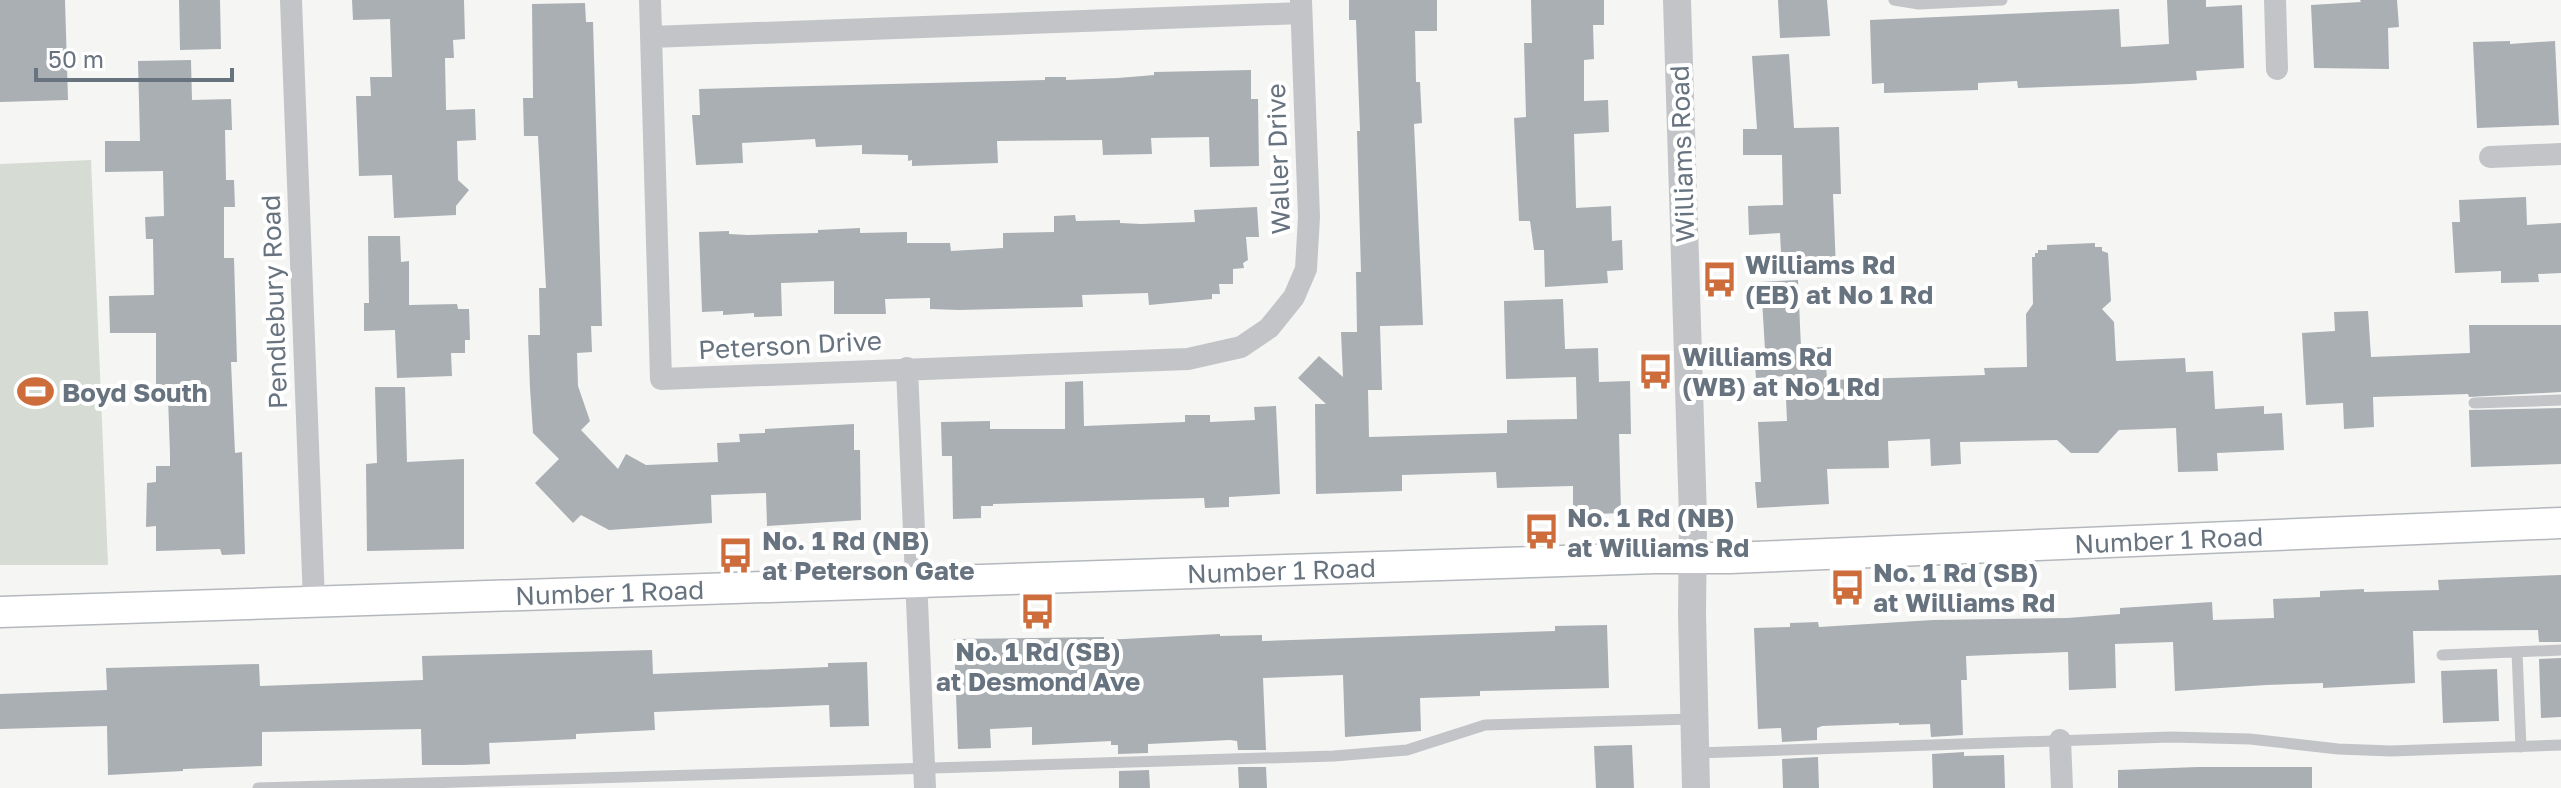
<svg xmlns="http://www.w3.org/2000/svg" width="2561" height="788" font-family="'Golos Text',sans-serif">
<rect width="100%" height="100%" fill="#f5f5f3"/>
<!-- green -->
<path fill="#d6dcd4" d="M91 160 108 565H0V164Z"/>
<!-- building -->
<path fill="#aaafb4" d="M0 0H65L68 100 0 102Z
M179 0H220L221 49 180 50Z
M352 0H464L465 39 453 40 454 58H445L446 110 475 109 476 140 457 141 458 180 469 190 456 206V215L394 218 392 175 359 176 356 96H371L370 77H392L390 19 353 20Z
M1349 0H1437V31H1415L1416 82H1420L1422 123 1414 124 1423 325 1380 326 1382 390H1368L1369 437 1507 433V420L1577 419 1576 377 1506 379 1504 301 1563 299 1565 349 1598 348 1599 382 1630 381 1631 434H1619L1621 513 1573 515V486L1497 488 1496 472 1402 475V491L1316 494 1315 404H1326L1298 378 1319 356 1343 377 1341 332H1357L1356 272H1361L1357 131H1360L1356 20H1349Z
M1531 0H1604V25H1593L1594 59 1584 60V101L1608 100 1609 132 1574 134 1576 208 1611 206 1612 241 1622 240 1623 270 1607 271 1608 283 1545 287 1544 250H1534L1530 221H1519L1514 118 1526 117 1524 43H1532Z
M1778 0H1827L1830 36 1780 38Z
M2167 0H2206V7L2242 5 2244 68 2196 71 2197 80 2130 84 2018 88 2017 81 1978 83V90L1884 93V83L1872 84 1870 20 2119 9 2121 47 2169 44Z
M2360 0H2397L2399 27 2388 28 2389 69 2314 68 2311 5 2361 2Z
M585 3 586 22H593L602 326H591L592 352 577 353 578 386 590 421 581 430 618 469 626 454 646 465 718 462 717 443 740 442 739 434 765 433V429L854 424V450H860L861 520 767 526 766 493 711 495 712 523 609 530 581 515 573 523 535 483 559 459 533 433 530 388 528 335H540L539 288H546L538 136H524L523 98H533L532 4Z
M2510 41V44L2555 41 2559 125 2477 128 2473 42Z
M1789 54 1794 128 1839 127 1841 194H1833L1836 269 1782 271 1780 233 1749 235 1748 206 1783 205 1782 155H1743V129H1757L1752 56Z
M191 60 192 100 231 99 232 130H225L226 180H234L235 207H224V258H234L237 362H231L235 453 242 452 245 554 222 555 220 549 156 551V526L146 527 147 483 156 482V466H170V454L168 397 156 398V333H110L109 296 154 295 153 239H146L145 217 164 216 163 171 105 172V141H140L138 61Z
M1251 70V99H1258L1259 166 1210 167 1209 137 1151 138 1152 154 1103 155 1102 140 997 141 998 163 912 166V160L908 161V155L862 154V145L816 147 815 139 742 143 743 163 696 165 692 115H700L699 89 1045 80V77H1066V80L1118 78 1154 75V72Z
M2526 197 2527 225 2561 223V273L2538 274 2539 282 2501 283V271L2455 273 2452 222H2460L2459 200Z
M1257 207 1259 237H1246L1248 260 1243 263 1244 268 1233 269V284H1219L1220 294H1212V299L1149 305 1148 293 1082 295 1083 307 959 310 930 309V298L885 299 886 314H834V281L781 283 782 316 754 317V313L723 315V311L702 312 699 232 729 231V234L748 235 818 233V230L860 228V233L907 232V243H950L951 251 1003 248V233L1054 232V216L1075 215 1076 221 1120 220V223L1141 224 1195 222 1194 210Z
M368 236H400L401 262 409 261V305L457 304 458 309H469L470 340H465V353H451L452 376 397 378 395 330 364 331V303H369Z
M2095 243V247H2102V251L2108 253 2111 301 2102 309 2114 322 2116 361 2185 358 2186 372 2213 371 2215 409 2264 406V414L2282 413 2284 450 2217 453 2218 471 2178 472 2176 428 2119 430 2098 453H2071L2057 440 1960 442 1961 464 1931 466 1930 439 1888 441 1889 468 1827 469 1829 504 1757 508 1755 482H1761L1758 422 1787 421 1785 376 1756 378 1754 351 1765 350 1761 282 1798 280 1801 348 1825 347 1827 380 1985 375 1984 368 2027 367 2026 314 2033 304 2032 257H2035V253H2038V250H2047V245Z
M2368 311 2371 357 2470 353 2469 325H2561V392L2469 397 2468 394 2373 397 2374 427 2344 429 2343 403 2306 405 2302 333 2335 331 2334 312Z
M1083 381 1084 426 1185 422V415H1210V422L1255 420 1254 407 1276 406 1280 494 1229 497V507L1205 508 1204 498 993 504V506H981V518L953 519 952 456H942L941 422 990 421V429H1065V382Z
M375 387H405L407 462 464 459V549L367 551 366 464 377 463Z
M2561 408V464L2471 467 2469 410Z
M2561 575V642H2539L2538 630 2413 631 2415 683 2323 688V683L2266 685 2175 691 2173 642 2115 644 2116 688 2069 690 2068 652 1966 656 1967 680H1961L1963 735 1931 737 1930 724 1899 725V723L1822 726 1817 728V740L1782 742 1781 728 1758 729 1754 628 1790 627V623L1818 622 1819 627 1933 620 2067 618 2120 614V608L2212 602 2213 620 2274 618 2273 599 2320 597V591L2364 589V592L2439 590 2438 580Z
M1607 625 1609 688 1480 691V696L1420 698 1421 731 1345 737 1343 675 1263 678 1266 750H1238L1237 741 1230 740 1148 744V753L1118 754V745H1111V741L1032 745V727L990 729 991 748 958 749 954 639 1104 637V640L1220 634V636L1262 635V641L1555 631V626Z
M652 650 653 674 828 667V663L867 662 869 726 830 727 829 705 654 712 655 730 576 734V739L489 743 490 764 462 765H422L421 729 262 732V766L183 769V771L108 775 107 726 0 729V694L107 690 106 668 259 664 260 686 423 680 422 656Z
M2561 658V717L2541 718 2539 659Z
M2497 669 2499 721 2443 723 2441 671Z
M1632 745 1634 788H1596L1594 746Z
M1964 752V756L2004 755 2005 788H1933L1932 754Z
M1818 757 1819 788H1783L1782 759Z
M1238 767H1266L1267 788H1239Z
M2198 767H2312V788H2118V770Z
M1149 770 1150 788H1119V771Z"/>
<g fill="none" stroke-linecap="round" stroke-linejoin="round">
<defs>
<g id="secondary">
<path id="s1" d="M0 612 1655 558H1730L2561 523"/>
</g>
</defs>
<!-- secondary casing -->
<use href="#secondary" stroke="#b4b8bc" stroke-width="33"/>
<!-- service -->
<path stroke="#c2c4c7" stroke-width="11" d="M1894 0 1919 4 2002 0
M2474 403 2561 400
M2517 652 2521 747
M2442 655 2561 650
M1696 753 2171 737 2250 739 2338 749 2391 751 2561 745
M258 788 1334 756 1407 750 1485 725 1692 719"/>
<!-- minor -->
<path stroke="#c2c4c7" stroke-width="22" d="M291 0 314 602
M650 0 661 379 1188 359 1241 347 1269 328 1294 297 1306 269 1309 217 1301 0
M2275 0 2277 69
M651 37 1301 13
M2490 157 2561 154
M907 368 925 788
M2060 740 2062 788"/>
<!-- tertiary -->
<path stroke="#c2c4c7" stroke-width="28" d="M1677 0 1693 518 1692 614 1696 788"/>
<!-- secondary -->
<use href="#secondary" stroke="#fff" stroke-width="30"/>
</g>
<!-- icons -->
<defs>
<symbol id="bus-bare" viewBox="-9 -9 18 18"><path d="M-5-6H5V4H4V6H2V4H-2V6H-4V4H-5ZM-3.5-4V0h7V-4ZM-3.5 1.2v1.5H-2V1.2ZM2 1.2v1.5H3.5V1.2Z" fill="#cd6d3b" stroke="#fff" stroke-width="2.5" paint-order="stroke"/></symbol>
<symbol id="stadium-bare" viewBox="-9 -9 18 18"><path d="M0-5a6.5 5 0 1 0 0 10a6.5 5 0 1 0 0-10ZM-3.5-1.8h7v3.6h-7Z" fill="#cd6d3b" stroke="#fff" stroke-width="2.5" paint-order="stroke"/></symbol>
</defs>
<g fill-rule="evenodd">
<use href="#bus-bare" x="1694" y="254" width="51" height="51"/>
<use href="#bus-bare" x="1630" y="346" width="51" height="51"/>
<use href="#stadium-bare" x="10" y="366" width="51" height="51"/>
<use href="#bus-bare" x="1516" y="506" width="51" height="51"/>
<use href="#bus-bare" x="710" y="530" width="51" height="51"/>
<use href="#bus-bare" x="1822" y="562" width="51" height="51"/>
<use href="#bus-bare" x="1012" y="586" width="51" height="51"/>
</g>
<g text-anchor="middle" dominant-baseline="central" stroke-width="8" stroke-linejoin="round" paint-order="stroke">
<!-- street labels -->
<g font-size="26" fill="#687380" stroke="#fff">
<text transform="translate(1682 154) rotate(-92)">Williams Road</text>
<text transform="translate(1278 159) rotate(-92)">Waller Drive</text>
<text transform="translate(274 302) rotate(-92)">Pendlebury Road</text>
<text transform="translate(790 345) rotate(-3)">Peterson Drive</text>
<text stroke="none"><textPath href="#s1" startOffset="2170">Number 1 Road</textPath></text>
<text stroke="none"><textPath href="#s1" startOffset="1282">Number 1 Road</textPath></text>
<text stroke="none"><textPath href="#s1" startOffset="610">Number 1 Road</textPath></text>
</g>
<!-- poi labels -->
<g font-size="26" font-weight="bold" fill="#687380" stroke="#fff" text-anchor="start">
<text x="1745" y="264">Williams Rd<tspan x="1745" dy="30">(EB) at No 1 Rd</tspan></text>
<text x="1682" y="356">Williams Rd<tspan x="1682" dy="30">(WB) at No 1 Rd</tspan></text>
<text x="62" y="392">Boyd South</text>
<text x="1567" y="517">No. 1 Rd (NB)<tspan x="1567" dy="30">at Williams Rd</tspan></text>
<text x="762" y="540">No. 1 Rd (NB)<tspan x="762" dy="30">at Peterson Gate</tspan></text>
<text x="1873" y="572">No. 1 Rd (SB)<tspan x="1873" dy="30">at Williams Rd</tspan></text>
<text x="1038" y="651" text-anchor="middle">No. 1 Rd (SB)<tspan x="1038" dy="30">at Desmond Ave</tspan></text>
</g>
</g>
<!-- scale -->
<path d="M36 68v12h196v-12" fill="none" stroke="#687380" stroke-width="4"/>
<text x="48" y="68" font-size="24" fill="#687380" stroke="#ffffff" stroke-width="6" paint-order="stroke">50 m</text>
</svg>
